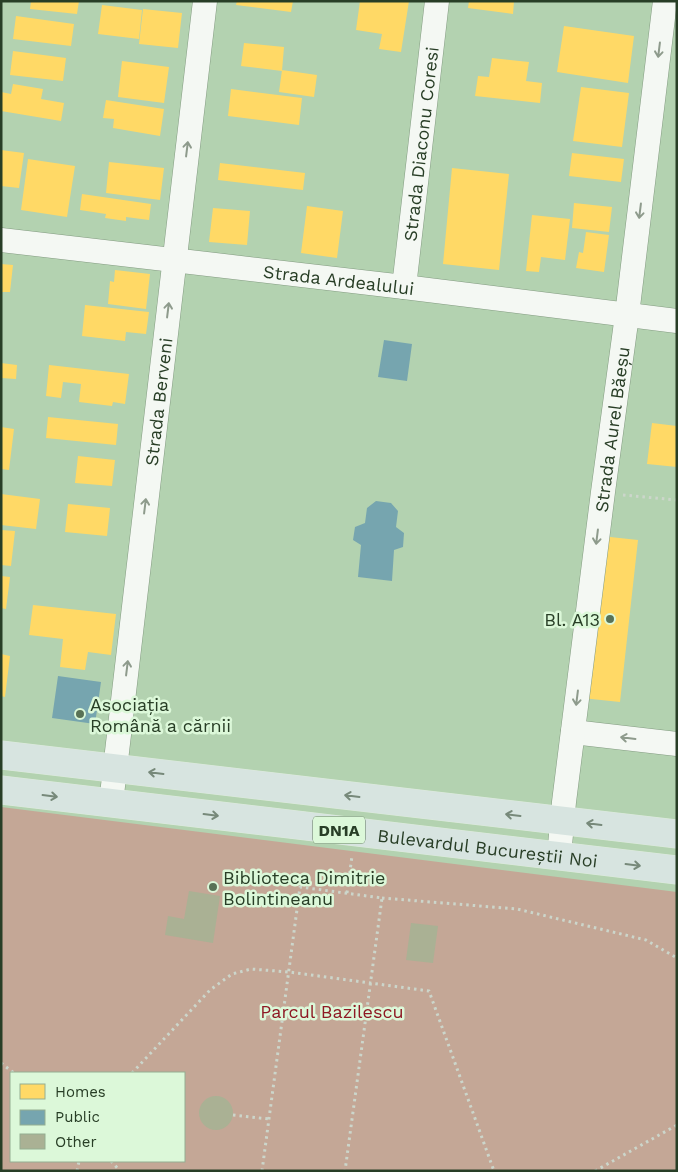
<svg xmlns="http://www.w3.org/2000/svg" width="678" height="1172" font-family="'Work Sans',sans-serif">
<rect width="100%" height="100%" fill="#b3d2b0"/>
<!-- green -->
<path fill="#c4a796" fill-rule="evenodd" d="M1 807 677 892V1171H1ZM11 1073H184V1161H11Z"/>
<!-- homes -->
<path fill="#ffd966" d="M31 1H79L77 14 30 9Z
M237 1H293L291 12 236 5Z
M360 1H409L401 52 379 49 382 34 356 30Z
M469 1H514L513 14 468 8Z
M102 5 142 10 139 39 98 34Z
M143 9 182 13 178 48 139 44Z
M16 16 74 24 71 46 13 39Z
M564 26 634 36 628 83 557 72Z
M244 43 284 47 282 71 241 66Z
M13 51 66 58 63 81 10 75Z
M492 58 529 62 526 81 542 83 540 103 475 96 478 76 489 77Z
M122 61 169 67 164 103 118 97Z
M282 70 317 75 314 97 279 92Z
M13 84 43 89 41 99 64 103 61 121 1 111V92L11 94Z
M581 87 629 93 622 147 573 141Z
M231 89 302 98 299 125 228 116Z
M106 100 164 109 160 136 113 128 114 119 103 118Z
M1 150 24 153 19 188 1 186Z
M572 153 624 159 621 182 569 176Z
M28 159 75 166 67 217 21 210Z
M109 162 164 168 160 200 106 193Z
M220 163 305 173 303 190 218 180Z
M452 168 509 174 499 270 443 264Z
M82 194 151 204 149 220 126 217V221L105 218 106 214 80 210Z
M574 203 612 207 609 232 572 228Z
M307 206 343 211 337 258 301 253Z
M213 208 250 211 247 245 209 242Z
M532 215 570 219 565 260 541 257 539 272 526 271Z
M586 232 609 235 604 272 576 268 579 252 583 253Z
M1 264 13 265 10 292H1Z
M115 270 150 274 146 309 108 304 110 281 114 282Z
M85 305 149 312 146 334 126 332 125 341 82 336Z
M1 363 17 365 16 379 1 378Z
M49 365 129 374 125 404 113 402 112 406 79 402 81 384 63 382 61 398 46 396Z
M48 417 118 424 116 445 46 438Z
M652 423 677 426V467L647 464Z
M1 427 14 429 9 470 1 469Z
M78 456 115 460 112 486 75 483Z
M1 494 40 499 36 529 1 525Z
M68 504 110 508 107 536 65 532Z
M1 530 15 531 11 566 1 565Z
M601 536 638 540 620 702 582 698Z
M1 576 10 577 6 609 1 608Z
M33 605 116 614 111 655 88 652 85 670 60 667 63 639 29 635Z
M1 654 10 656 5 697 1 696Z"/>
<!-- public -->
<path fill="#76a5af" d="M384 340 412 344 407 381 378 377Z
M376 501 391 503 398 511 396 527 404 533 403 547 394 550 392 581 358 577 361 545 353 540 355 527 365 523 367 508Z
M58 676 101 682 95 724 52 718Z"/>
<!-- building -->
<path fill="#aab194" d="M189 891 220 896 213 943 165 935 168 916 184 919Z
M411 923 438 926 433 963 406 960Z
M199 1113a17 17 0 1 1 34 0a17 17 0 1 1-34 0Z"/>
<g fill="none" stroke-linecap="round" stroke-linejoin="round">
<defs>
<g id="street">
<path id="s1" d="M1 240 404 287 677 321"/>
<path id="s2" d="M404 287 437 1"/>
<path d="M573 732 677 744"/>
<path id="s3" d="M111 803 205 1"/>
<path id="s4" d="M559 856 564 802 603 492 627 315 665 1"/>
</g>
<g id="primary">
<path d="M1 755 677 834"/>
<path id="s5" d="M1 790 677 870"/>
</g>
</defs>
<!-- street casing -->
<use href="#street" stroke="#839b81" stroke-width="25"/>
<!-- primary casing -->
<use href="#primary" stroke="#ddebdb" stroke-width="29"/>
<!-- path -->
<path stroke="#ccd6cb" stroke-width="3" stroke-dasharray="2.5 4" stroke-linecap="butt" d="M623 495 677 500
M347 893 352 856
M382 898 517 909 646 940 677 958
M1 1063 14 1073
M132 1073 210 990 232 974 251 969 289 972 429 991 494 1171
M233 1115 269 1119
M111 1161 120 1171
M77 1171 79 1161
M262 1171 300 887 382 898 345 1171
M595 1171 677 1125"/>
<!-- street -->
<use href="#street" stroke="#f4f8f3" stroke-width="24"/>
<!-- primary -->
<use href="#primary" stroke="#d7e4e0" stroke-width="28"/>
</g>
<!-- one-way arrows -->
<defs><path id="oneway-shaft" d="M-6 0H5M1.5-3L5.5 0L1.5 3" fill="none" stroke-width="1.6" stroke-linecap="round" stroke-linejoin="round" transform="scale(1.25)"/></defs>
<g stroke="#8e9b8c">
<use href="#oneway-shaft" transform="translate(659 50) rotate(97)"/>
<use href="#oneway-shaft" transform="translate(187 149) rotate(-83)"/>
<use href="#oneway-shaft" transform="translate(640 211) rotate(97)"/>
<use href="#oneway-shaft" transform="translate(168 310) rotate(-83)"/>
<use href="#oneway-shaft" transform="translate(145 506) rotate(-83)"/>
<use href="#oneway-shaft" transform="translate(597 537) rotate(97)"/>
<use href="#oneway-shaft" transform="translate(127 668) rotate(-83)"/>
<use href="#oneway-shaft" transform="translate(577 698) rotate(97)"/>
<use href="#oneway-shaft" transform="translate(628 738) rotate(-173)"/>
</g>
<g stroke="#77897a">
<use href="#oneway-shaft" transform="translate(156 773) rotate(-173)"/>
<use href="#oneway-shaft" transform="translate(50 796) rotate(7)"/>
<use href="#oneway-shaft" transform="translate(352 796) rotate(-173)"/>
<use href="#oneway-shaft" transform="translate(211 815) rotate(7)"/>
<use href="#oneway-shaft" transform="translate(513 815) rotate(-173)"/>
<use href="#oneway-shaft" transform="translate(594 824) rotate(-173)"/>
<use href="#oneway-shaft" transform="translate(633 865) rotate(7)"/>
</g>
<!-- markers -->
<g fill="#597256" stroke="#dcf8d9" stroke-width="2">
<circle cx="610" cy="619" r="5"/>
<circle cx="80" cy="714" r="5"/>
<circle cx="213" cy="887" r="5"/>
</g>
<g text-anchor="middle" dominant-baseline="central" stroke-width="5" stroke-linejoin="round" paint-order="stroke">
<!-- shield labels -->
<rect fill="#dcf8d9" stroke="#5e765c" stroke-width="1" x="313" y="816.5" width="52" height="27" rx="4"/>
<g font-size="16" font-weight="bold" fill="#283e26">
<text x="339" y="830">DN1A</text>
</g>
<!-- street labels -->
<g font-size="18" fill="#283e26" stroke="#dcf8d9">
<text stroke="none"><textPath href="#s2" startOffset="144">Strada Diaconu Coresi</textPath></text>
<text stroke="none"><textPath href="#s1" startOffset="340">Strada Ardealului</textPath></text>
<text stroke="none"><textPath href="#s3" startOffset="404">Strada Berveni</textPath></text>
<text stroke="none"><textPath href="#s4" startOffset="430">Strada Aurel Băeșu</textPath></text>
<text stroke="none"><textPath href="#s5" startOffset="490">Bulevardul Bucureștii Noi</textPath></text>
</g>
<!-- poi labels -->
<g font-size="18" fill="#283e26" stroke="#dcf8d9" text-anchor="start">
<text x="600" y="619" text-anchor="end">Bl. A13</text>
<text x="90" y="704">Asociația<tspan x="90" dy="21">Română a cărnii</tspan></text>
<text x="223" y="877">Biblioteca Dimitrie<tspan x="223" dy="21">Bolintineanu</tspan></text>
</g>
<!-- park labels -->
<g font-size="18" fill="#8e1924" stroke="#dcf8d9">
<text x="332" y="1011">Parcul Bazilescu</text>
</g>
</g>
<!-- border -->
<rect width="678" height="1172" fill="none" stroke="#283e26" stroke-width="5"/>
<!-- legend -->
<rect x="10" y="1072" width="175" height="90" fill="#dcf8d9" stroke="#94ae91"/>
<rect x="20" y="1084" width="25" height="15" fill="#ffd966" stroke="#94ae91"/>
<text x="55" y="1097" font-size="15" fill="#283e26">Homes</text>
<rect x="20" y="1110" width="25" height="15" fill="#76a5af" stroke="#94ae91"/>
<text x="55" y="1122" font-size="15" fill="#283e26">Public</text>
<rect x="20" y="1134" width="25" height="15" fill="#aab194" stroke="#94ae91"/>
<text x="55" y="1147" font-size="15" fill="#283e26">Other</text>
</svg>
